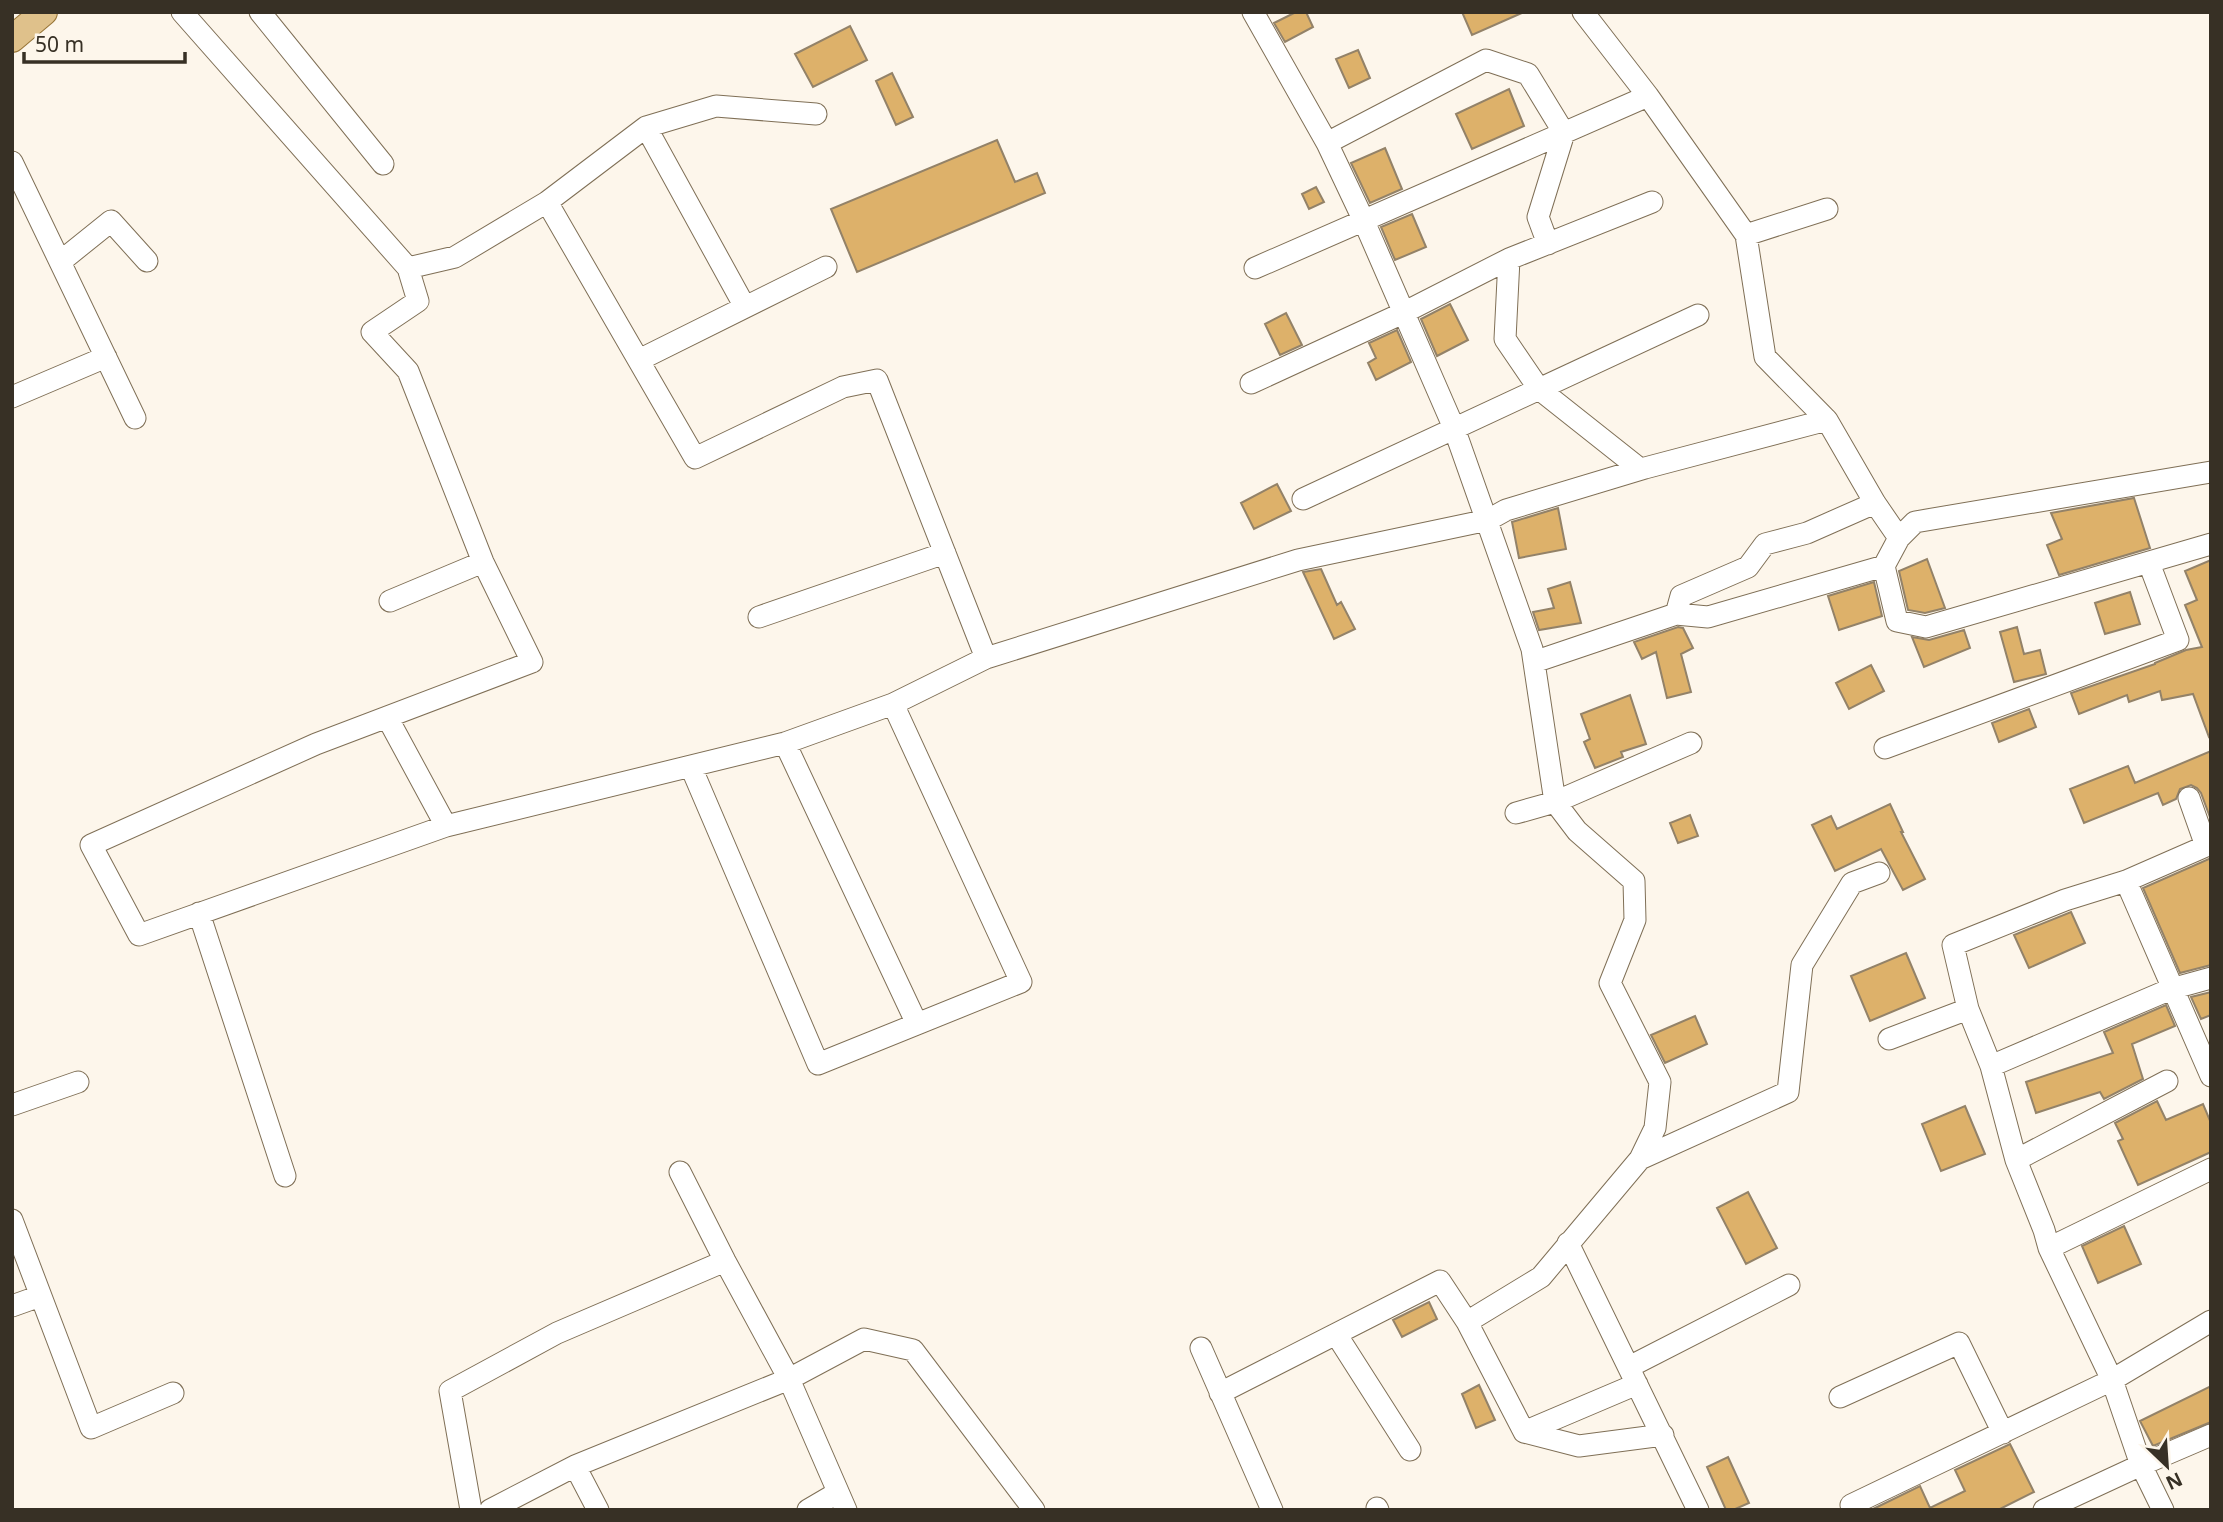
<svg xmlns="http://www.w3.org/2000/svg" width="2223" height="1522" font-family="'Noto Sans',sans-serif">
<rect width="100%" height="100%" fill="#fdf6eb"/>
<!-- building -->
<path fill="#ddb16a" stroke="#938268" stroke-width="2" d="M1296 12H1306L1313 27 1285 42 1274 23Z
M1462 12H1524L1472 35Z
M850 26 867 60 813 87 795 54Z
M1358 50 1370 78 1349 88 1336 59Z
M892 73 913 117 896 125 876 81Z
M1509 89 1524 126 1472 149 1456 114Z
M997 140 1015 182 1037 173 1045 193 857 272 831 209Z
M1385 148 1402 189 1370 203 1351 163Z
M1316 187 1324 202 1309 209 1302 194Z
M1412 214 1426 247 1395 260 1381 227Z
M1450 304 1468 340 1437 356 1421 319Z
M1286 313 1302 345 1280 355 1265 324Z
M1397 330 1411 362 1376 380 1368 363 1376 358 1369 343Z
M1277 484 1291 511 1254 529 1241 503Z
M2134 498 2150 548 2059 575 2047 545 2062 539 2051 513Z
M1558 508 1566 549 1519 558 1512 522Z
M1927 559 1945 608 1925 613 1908 610 1899 571Z
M2211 560V736L2209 737 2193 694 2162 700 2160 691 2129 702 2127 695 2079 714 2071 693 2155 664V663L2186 650 2202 647 2185 605 2197 600 2185 571Z
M1321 569 1337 605 1341 602 1355 629 1334 639 1303 572Z
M1570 582 1581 623 1539 630 1533 612 1554 608 1548 589Z
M1874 582 1882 616 1839 630 1828 596Z
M2130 592 2140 624 2105 634 2095 603Z
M1678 627 1683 628 1693 648 1681 654 1691 692 1667 698 1656 652 1642 659 1634 642Z
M2017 627 2024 654 2040 650 2046 674 2014 682 2000 632Z
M1964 630 1970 648 1924 667 1912 637 1929 640Z
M1871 665 1884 691 1849 709 1836 683Z
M1630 695 1646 744 1621 752 1623 757 1595 768 1584 742 1590 739 1581 714Z
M2029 709 2036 727 1999 742 1992 723Z
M2211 751V820L2201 793 2197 788 2191 785 2180 789 2176 799 2163 805 2158 793 2084 823 2070 789 2128 766 2135 783Z
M1890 804 1903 832H1901L1925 879 1903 890 1881 849 1835 871 1812 825 1831 816 1837 829Z
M1690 815 1698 836 1678 843 1670 823Z
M2211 858V965L2180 973 2143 888Z
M2071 912 2085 943 2029 968 2014 935Z
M1906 953 1925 998 1870 1021 1851 976Z
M2211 992V1015L2201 1019 2191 997Z
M2166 1005 2175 1026 2132 1044 2143 1079 2104 1099 2100 1092 2036 1113 2026 1082 2113 1053 2104 1032Z
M1695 1016 1707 1044 1665 1063 1651 1035Z
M2157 1101 2166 1120 2203 1104 2211 1123V1152L2138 1185 2118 1141 2123 1139 2115 1123Z
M1965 1106 1985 1154 1941 1171 1922 1124Z
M1748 1192 1777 1248 1746 1264 1717 1208Z
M2124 1226 2141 1264 2098 1283 2082 1246Z
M1429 1302 1437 1319 1402 1337 1393 1320Z
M1479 1385 1495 1420 1476 1428 1462 1394Z
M2211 1386V1422L2153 1446 2140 1421Z
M2010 1444 2034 1492 1998 1510H1871L1920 1486 1930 1508 1965 1491 1955 1470Z
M1728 1457 1749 1503 1733 1510H1726L1707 1467Z"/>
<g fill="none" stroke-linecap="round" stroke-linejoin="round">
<defs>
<path id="minor" d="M182 12 408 268 418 301 372 332 408 371 483 562 532 662 316 744 91 845 139 935 446 826 785 743 893 704 986 658 1298 560 1488 520 1506 510 1645 468 1827 420 1765 357 1746 235 1648 96 1583 12
M260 12 383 164
M1253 12 1327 143 1363 219 1454 428 1532 649 1555 802 1577 831 1634 881 1635 920 1610 983 1660 1082 1655 1128 1640 1159 1541 1277 1467 1322
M646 127 745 307
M1327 143 1486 60 1528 74 1564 133 1538 217 1548 244
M12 162 135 418
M547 202 695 458 843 387 877 380 986 658
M1746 235 1827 209
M1509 259 1505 339 1539 389 1640 469
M60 262 111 221 147 261
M408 268 455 257 547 202 646 127 716 106 816 114
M1255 268 1648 96
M639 360 826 267
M1251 383 1403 313 1509 259 1652 202
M12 397 106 357
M1827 420 1875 503 1899 538 1884 566 1897 621 1926 627 2211 544
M1303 499 1698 315
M1899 538 1915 522 2211 472
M390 601 483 562
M1676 614 1681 596 1748 567 1765 544 1807 533 1875 503
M759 617 945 553
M1534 662 1676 614 1708 617 1884 566
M387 717 446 826
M785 743 917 1024
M1885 748 2178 640 2149 563
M691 767 818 1064 1021 982 893 704
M1516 813 1555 802 1691 743
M2126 881 2211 1076
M199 913 285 1176
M1889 1039 1968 1009
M1991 1066 2171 989 2211 978
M12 1105 78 1082
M1640 1159 1788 1092 1802 965 1852 883 1879 873
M2016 1160 2167 1081
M680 1172 725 1261 789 1379 846 1510
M12 1220 91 1428 173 1393
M1568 1243 1698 1510
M2049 1248 2211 1169
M12 1306 40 1296
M1336 1334 1410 1450
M1201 1348 1272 1510
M1629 1367 1789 1285
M1220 1393 1440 1281 1467 1322 1524 1432 1579 1446 1663 1435
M1840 1397 1959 1343 2003 1433
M1524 1432 1637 1384
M575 1466 598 1510
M1377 1508 1378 1510
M471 1510 450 1391 557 1333 725 1261
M490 1510 575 1466 789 1379 864 1339 913 1350 1034 1510
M808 1510 837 1493
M1853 1510 1851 1505 2112 1380 2211 1321
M2044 1510 2141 1465 2211 1435
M2163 1510 2141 1465 2112 1380 2049 1248 2044 1230 2016 1160 1991 1066 1968 1009 1953 945 2065 900 2126 881 2206 846 2189 798"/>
<path id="major" d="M12 39 44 12"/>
</defs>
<!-- minor casing -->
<use href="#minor" stroke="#7f6f56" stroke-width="23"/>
<!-- major casing -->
<use href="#major" stroke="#967335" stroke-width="28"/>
<!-- minor -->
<use href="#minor" stroke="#fff" stroke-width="21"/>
<!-- major -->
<use href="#major" stroke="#dfc18b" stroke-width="26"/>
</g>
<!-- border -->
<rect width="2223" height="1522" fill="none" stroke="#373025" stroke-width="28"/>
<!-- north arrow -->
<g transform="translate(2167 1466) rotate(155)" stroke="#fdf6eb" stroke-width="5" paint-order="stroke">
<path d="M0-5L12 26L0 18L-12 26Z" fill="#373025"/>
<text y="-10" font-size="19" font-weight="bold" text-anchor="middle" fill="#373025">N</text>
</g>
<!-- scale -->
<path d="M24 52v10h161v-10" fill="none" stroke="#373025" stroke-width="3.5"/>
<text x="35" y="52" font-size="21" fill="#373025" stroke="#fdf6eb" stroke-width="5" paint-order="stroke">50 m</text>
</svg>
